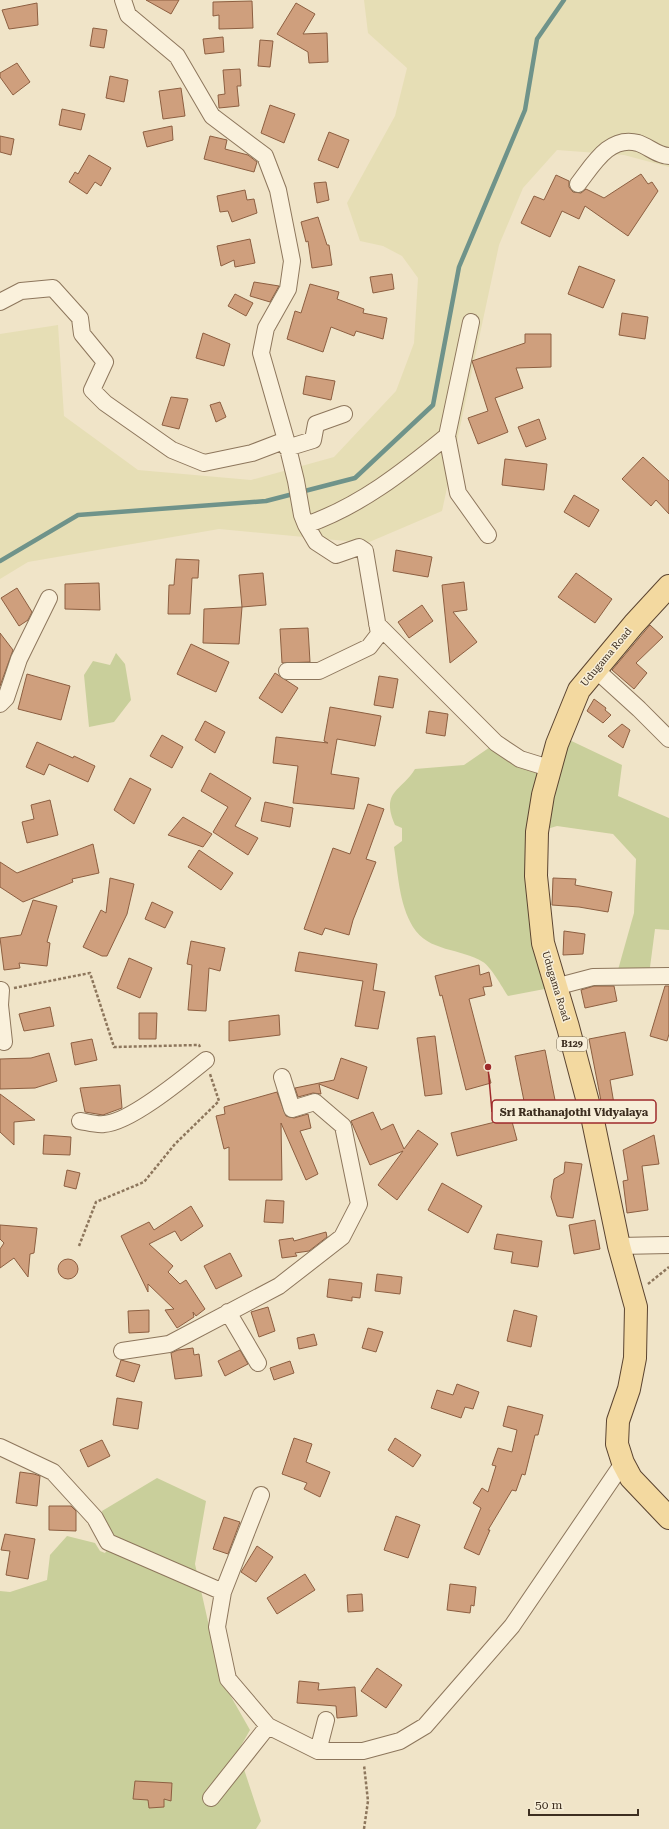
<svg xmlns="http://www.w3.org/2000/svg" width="669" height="1829" font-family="'Roboto Serif',serif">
<rect width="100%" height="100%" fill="#f0e4c8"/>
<!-- farmland -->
<path fill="#e6deb5" d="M364 0H669V167L624 155 557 150 523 188 499 245 442 511 367 543 219 529 28 562 0 579V334L58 325 64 416 138 470 251 480 334 457 396 391 414 343 418 278 402 256 383 246 360 241 347 203 395 116 407 68 368 33Z"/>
<!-- green -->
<path fill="#c9cf9b" d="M116 653 125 664 131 700 114 722 89 727 84 675 93 661 110 665Z
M561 736 622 765 618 796 669 818V930L655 929 649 975 616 977 634 913 636 859 613 834 557 826 537 832 555 987 508 996C502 987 491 967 483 962 461 948 428 952 413 927 399 904 398 874 394 847L402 841V828L395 825C380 791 402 791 415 769L464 765 496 743 549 768Z
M157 1478 206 1501 195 1564 221 1679 250 1730 238 1751 261 1821 256 1829H0V1591L10 1592 47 1580 50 1555 67 1536 95 1543 100 1551 105 1553 109 1547 102 1511Z"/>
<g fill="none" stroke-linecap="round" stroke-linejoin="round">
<!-- stream -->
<path stroke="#6f938a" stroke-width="4.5" d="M0 561 78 515 266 501 355 478 433 405 459 267 525 110 537 39 564 0"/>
</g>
<!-- building -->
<path fill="#cf9f7d" stroke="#8d5f41" d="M146 0H179L171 14Z
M252 1 253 28 219 29V15L213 16V2Z
M37 3 38 25 9 29 2 10Z
M296 3 315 14 303 34 327 33 328 62 309 63 308 52 277 34Z
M93 28 107 30 104 48 90 46Z
M223 37 224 52 205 54 203 39Z
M260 40 273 41 270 67 258 66Z
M17 63 30 82 13 95 0 77V73Z
M240 69 241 86H237L239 106 219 108 218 95 225 94 223 70Z
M110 76 128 80 124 102 106 98Z
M181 88 185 116 163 119 159 91Z
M270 105 295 114 284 143 261 133Z
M62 109 85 114 81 130 59 125Z
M172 126 173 140 147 147 143 132Z
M329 132 349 140 338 168 318 160Z
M0 136 14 139 11 155 0 152Z
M210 136 227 140 225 149 248 155 257 162 254 172 204 159Z
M89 155 111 168 101 186 95 182 87 194 69 182 75 172 78 174Z
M641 174 648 184 652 182 658 191 628 236 585 206 579 219 562 211 550 237 521 223 534 196 544 200 556 175 569 181V187L573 192 581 193 586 189 604 198Z
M326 182 329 200 317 203 314 183Z
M245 190 247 200 254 199 257 213 232 222 228 211 220 212 217 196Z
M318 217 327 245H329L332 265 312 268 308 241 306 242 301 222Z
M250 239 255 263 235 267 234 260 221 266 217 246Z
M579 266 615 280 603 308 568 294Z
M392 274 394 289 373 293 370 277Z
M254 282 279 286 270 302 250 296Z
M310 284 339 292 337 299 364 309 363 313 387 318 383 339 356 331 354 336 331 327 323 352 287 339 295 311 301 313Z
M235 294 253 303 246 316 228 306Z
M622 313 648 317 645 339 619 335Z
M203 333 230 344 224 366 196 358Z
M525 334H551V367L516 368 523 388 495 398 508 432 478 444 468 418 488 411 472 361 525 343Z
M306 376 335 381 331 400 303 394Z
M171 397 188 399 179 429 162 425Z
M220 402 226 417 216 422 210 405Z
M539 419 546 439 526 447 518 427Z
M643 457 669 481V514L656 500 651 506 622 479Z
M505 459 547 464 544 490 502 485Z
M574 495 599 510 589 527 564 512Z
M396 550 432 557 428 577 393 571Z
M176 559 199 560 198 578H192L190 614H168L169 585H174Z
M263 573 266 605 242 607 239 575Z
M576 573 612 599 595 623 558 597Z
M464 582 467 610 453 612 477 642 450 663 442 585Z
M99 583 100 610 65 609V584Z
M17 588 32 612 28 620 19 626 1 598Z
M422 605 433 621 409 638 398 622Z
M242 607 239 644 203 643 204 609Z
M650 625 663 637 636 663 647 673 634 689 612 670Z
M308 628 310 662 282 663 280 629Z
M0 633 13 650 0 686Z
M191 644 229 662 216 692 177 674Z
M275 673 298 688 282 713 259 698Z
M27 674 70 686 61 720 18 709Z
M379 676 398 679 393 708 374 705Z
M594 699 606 708 605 710 611 715 603 723 587 711Z
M330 707 381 716 375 746 337 739 331 774 359 778 354 809 293 803 298 766 273 763 276 737 328 743 324 741Z
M429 711 448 714 445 736 426 733Z
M205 721 225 732 215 753 195 740Z
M622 724 630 730 623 748 608 736Z
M162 735 183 747 172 768 150 756Z
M37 742 73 758 74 756 95 766 88 782 49 764 44 775 26 767Z
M210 773 251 798 235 826 258 838 248 855 213 832 228 807 201 791Z
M130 778 151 789 134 824 114 810Z
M50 800 58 835 27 843 22 822 34 819 31 805Z
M265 802 293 808 290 827 261 821Z
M368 804 384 809 366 859 376 862 353 920 349 935 325 928 322 935 304 929 333 848 350 854Z
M183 817 212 834 203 847 168 835Z
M93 844 99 873 72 879 73 882 23 902 0 887V862L17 873Z
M199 850 233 873 221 890 188 867Z
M110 878 134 884 127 914 107 956H102L83 947 101 910 106 913Z
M553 878 576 879 575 885 612 892 608 912 579 907 552 905Z
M33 900 57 906 47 942 50 943 47 966 19 963 20 968 4 970 0 938 21 935Z
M152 902 173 912 165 928 145 919Z
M564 931 585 934 583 954 563 955Z
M191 941 225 948 220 971 209 968 206 1011 188 1010 192 965 187 964Z
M299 952 377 964 373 990 385 992 378 1029 355 1026 363 981 295 971Z
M129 958 152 968 140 998 117 988Z
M479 965 480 975 489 972 492 986 483 987 485 995 469 999 491 1083 466 1090 442 995 440 996 435 976Z
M594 986H614L617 1001 585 1008 581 990Z
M665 986H669V1034L667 1041 650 1036Z
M50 1007 54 1026 24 1031 19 1014Z
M139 1013H157L156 1039H139Z
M279 1015 280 1035 229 1041V1021Z
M625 1032 633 1075 610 1080 614 1104 602 1106 589 1039Z
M435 1036 442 1094 425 1096 417 1038Z
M92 1039 97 1060 75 1065 71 1043Z
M545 1050 558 1115 528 1121 515 1056Z
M49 1053 57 1081 35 1088 0 1089V1059L31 1058Z
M341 1058 367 1067 358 1099 319 1084 321 1094 313 1093 298 1097 295 1088 334 1080Z
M120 1085 122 1108 103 1115 85 1112 80 1088Z
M277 1092 286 1116 294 1118 308 1114 311 1128 300 1131 318 1174 306 1180 281 1123 282 1180H229V1147L224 1149 216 1116 225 1114 224 1107Z
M0 1094 35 1120 14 1122V1145L0 1132Z
M373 1112 381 1130 393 1124 404 1149 418 1130 438 1144 397 1200 378 1185 403 1151 370 1165 351 1121Z
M511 1118 517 1140 457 1156 451 1133Z
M44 1135 71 1137 70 1155 43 1154Z
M654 1135 659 1164 642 1166 648 1210 627 1213 623 1181 628 1180 623 1150Z
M565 1162 582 1164 573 1218 557 1216 551 1197 554 1179 564 1173Z
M67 1170 80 1173 76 1189 64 1186Z
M442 1183 482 1206 468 1233 428 1210Z
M266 1200 284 1201 283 1223 264 1222Z
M191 1206 203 1226 181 1241 175 1231 149 1244 173 1266 168 1272 180 1284 186 1280 205 1309 196 1316 193 1312 194 1317 177 1328 165 1310 174 1309 148 1284V1292L121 1236 149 1222 154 1230Z
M595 1220 600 1249 574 1254 569 1225Z
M0 1225 37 1228 34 1253 30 1254 28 1277 14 1258 0 1268V1249L4 1243 0 1239Z
M326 1232 327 1237 309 1251 295 1253 297 1256 282 1258 279 1240 293 1238 294 1241Z
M497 1234 542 1241 538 1267 511 1263 513 1252 494 1249Z
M230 1253 242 1276 216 1289 204 1266Z
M58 1269a10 10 0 1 1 20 0a10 10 0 1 1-20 0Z
M377 1274 402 1277 400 1294 375 1291Z
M329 1279 362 1283 360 1298 352 1297V1301L327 1297Z
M268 1307 275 1331 259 1337 251 1312Z
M149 1310V1332L129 1333 128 1311Z
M514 1310 537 1316 531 1347 507 1341Z
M368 1328 383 1332 376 1352 362 1348Z
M314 1334 317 1345 299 1349 297 1338Z
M193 1348 194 1355 199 1354 202 1376 175 1379 171 1353 178 1350Z
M240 1350 248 1364 225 1376 218 1361Z
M121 1360 140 1365 134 1382 116 1376Z
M290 1361 294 1373 274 1380 270 1368Z
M457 1384 479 1392 473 1409 465 1407 461 1418 431 1408 437 1390 453 1395Z
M117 1398 142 1402 138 1429 113 1425Z
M508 1406 543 1415 538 1435H535L525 1475 522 1474 516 1491 512 1490 488 1530H490L479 1555 464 1548 481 1508 473 1503 482 1488 488 1492 496 1466 492 1465 498 1448 512 1452 517 1430 503 1426Z
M294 1438 312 1444 306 1462 330 1472 320 1497 304 1489 307 1483 282 1474Z
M395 1438 421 1455 413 1467 388 1450Z
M102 1440 110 1456 88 1467 80 1450Z
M20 1472 34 1474 40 1476 37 1506 16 1503Z
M49 1506H71L76 1511V1531L49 1530Z
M396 1516 420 1525 408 1558 384 1550Z
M224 1517 240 1522 228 1554 213 1549Z
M5 1534 35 1539 28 1579 6 1575 10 1551 1 1550Z
M257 1546 273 1557 256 1582 241 1572Z
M305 1574 315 1590 277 1614 267 1598Z
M450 1584 476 1587 474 1606 471 1605 470 1613 447 1610Z
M362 1594 363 1611 348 1612 347 1595Z
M377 1668 402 1685 386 1708 361 1691Z
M299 1681 319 1683 318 1690 355 1687 357 1716 337 1718 336 1706 297 1703Z
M135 1781 172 1783 171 1801 164 1799V1807L149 1808 148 1800 133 1799Z"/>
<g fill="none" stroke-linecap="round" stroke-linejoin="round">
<defs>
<path id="street" d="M123 0 128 15 177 56 212 116 265 156 278 190 292 261 288 289 266 328 261 353 286 440 296 481 302 515 306 525C360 506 403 472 447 436L458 493 488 535
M578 184C593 165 609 135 638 143 648 146 658 156 669 156
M0 302 21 291 53 288 80 318 82 334 105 362 92 390 105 403 172 450 204 463 252 453 286 440
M447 436 471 322
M287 448 313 440 316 424 344 414
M377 624 496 743 520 759 549 768
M595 669 639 709 669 739
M287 671H319L369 647 379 634 365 551 359 547 336 555 316 542 306 525
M0 704 6 698 19 659 49 598
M555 987 593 977 669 976
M1 990 0 1005 4 1042
M80 1121C87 1122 96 1125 104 1124 130 1123 185 1077 206 1060
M619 1246 669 1245
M228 1312 258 1363
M122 1351 169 1344 279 1286 342 1237 359 1204 343 1126 315 1102 292 1109 282 1077
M0 1447 53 1472 95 1518 108 1542 223 1592
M261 1495 223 1592 217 1627 228 1679 268 1726 318 1751H363L400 1741 425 1726 512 1626 623 1463
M318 1751 326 1720
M211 1798 268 1726"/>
<path id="primary" d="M669 586 634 624 579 690 557 744 543 795 537 832 536 876 543 943 568 1027 593 1121 619 1246 636 1307 635 1358 629 1389 618 1421 617 1444 623 1463 631 1478 669 1518"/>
</defs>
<!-- street casing -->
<use href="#street" stroke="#8d765c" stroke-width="18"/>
<!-- primary casing -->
<use href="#primary" stroke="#5b4430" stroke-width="24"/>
<!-- path -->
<path stroke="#8d765c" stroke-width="2.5" stroke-dasharray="3 2" stroke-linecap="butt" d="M14 988 90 973 114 1047 199 1045 200 1047
M79 1246 96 1202 144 1182 175 1144 219 1101 210 1074
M648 1284 669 1267
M364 1829 368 1801 364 1765"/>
<!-- street -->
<use href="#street" stroke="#faf1dc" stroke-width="16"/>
<!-- primary -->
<use href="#primary" stroke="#f3d9a0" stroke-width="22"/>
</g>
<g text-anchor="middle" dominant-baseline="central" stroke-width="3" stroke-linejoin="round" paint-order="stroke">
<!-- shield labels -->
<rect fill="#f7eed8" stroke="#756857" stroke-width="1" x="557" y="1037" width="30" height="14" rx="3"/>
<g font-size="9" font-weight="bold" fill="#3d2e20">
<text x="572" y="1044">B129</text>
</g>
<!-- street labels -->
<g font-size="10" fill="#3d2e20" stroke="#f7eed8">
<text transform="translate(606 657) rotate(-50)">Udugama Road</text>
<text transform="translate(556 986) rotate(73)">Udugama Road</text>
</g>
</g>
<!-- callouts -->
<path fill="none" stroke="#9e2a2b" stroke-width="1.5" d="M488 1067L492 1112"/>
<circle fill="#9e2a2b" stroke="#f7eed8" stroke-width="1.5" cx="488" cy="1067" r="4"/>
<rect fill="#f7eed8" stroke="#9e2a2b" stroke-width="1.5" x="492" y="1100" width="164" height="23" rx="4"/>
<g font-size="11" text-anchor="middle" font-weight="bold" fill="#3d2e20">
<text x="574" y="1116">Sri Rathanajothi Vidyalaya</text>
</g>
<!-- scale -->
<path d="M529 1809v6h109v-6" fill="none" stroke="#3d2e20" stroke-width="2"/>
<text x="535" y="1809" font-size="12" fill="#3d2e20" stroke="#f7eed8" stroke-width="3" paint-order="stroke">50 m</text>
</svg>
